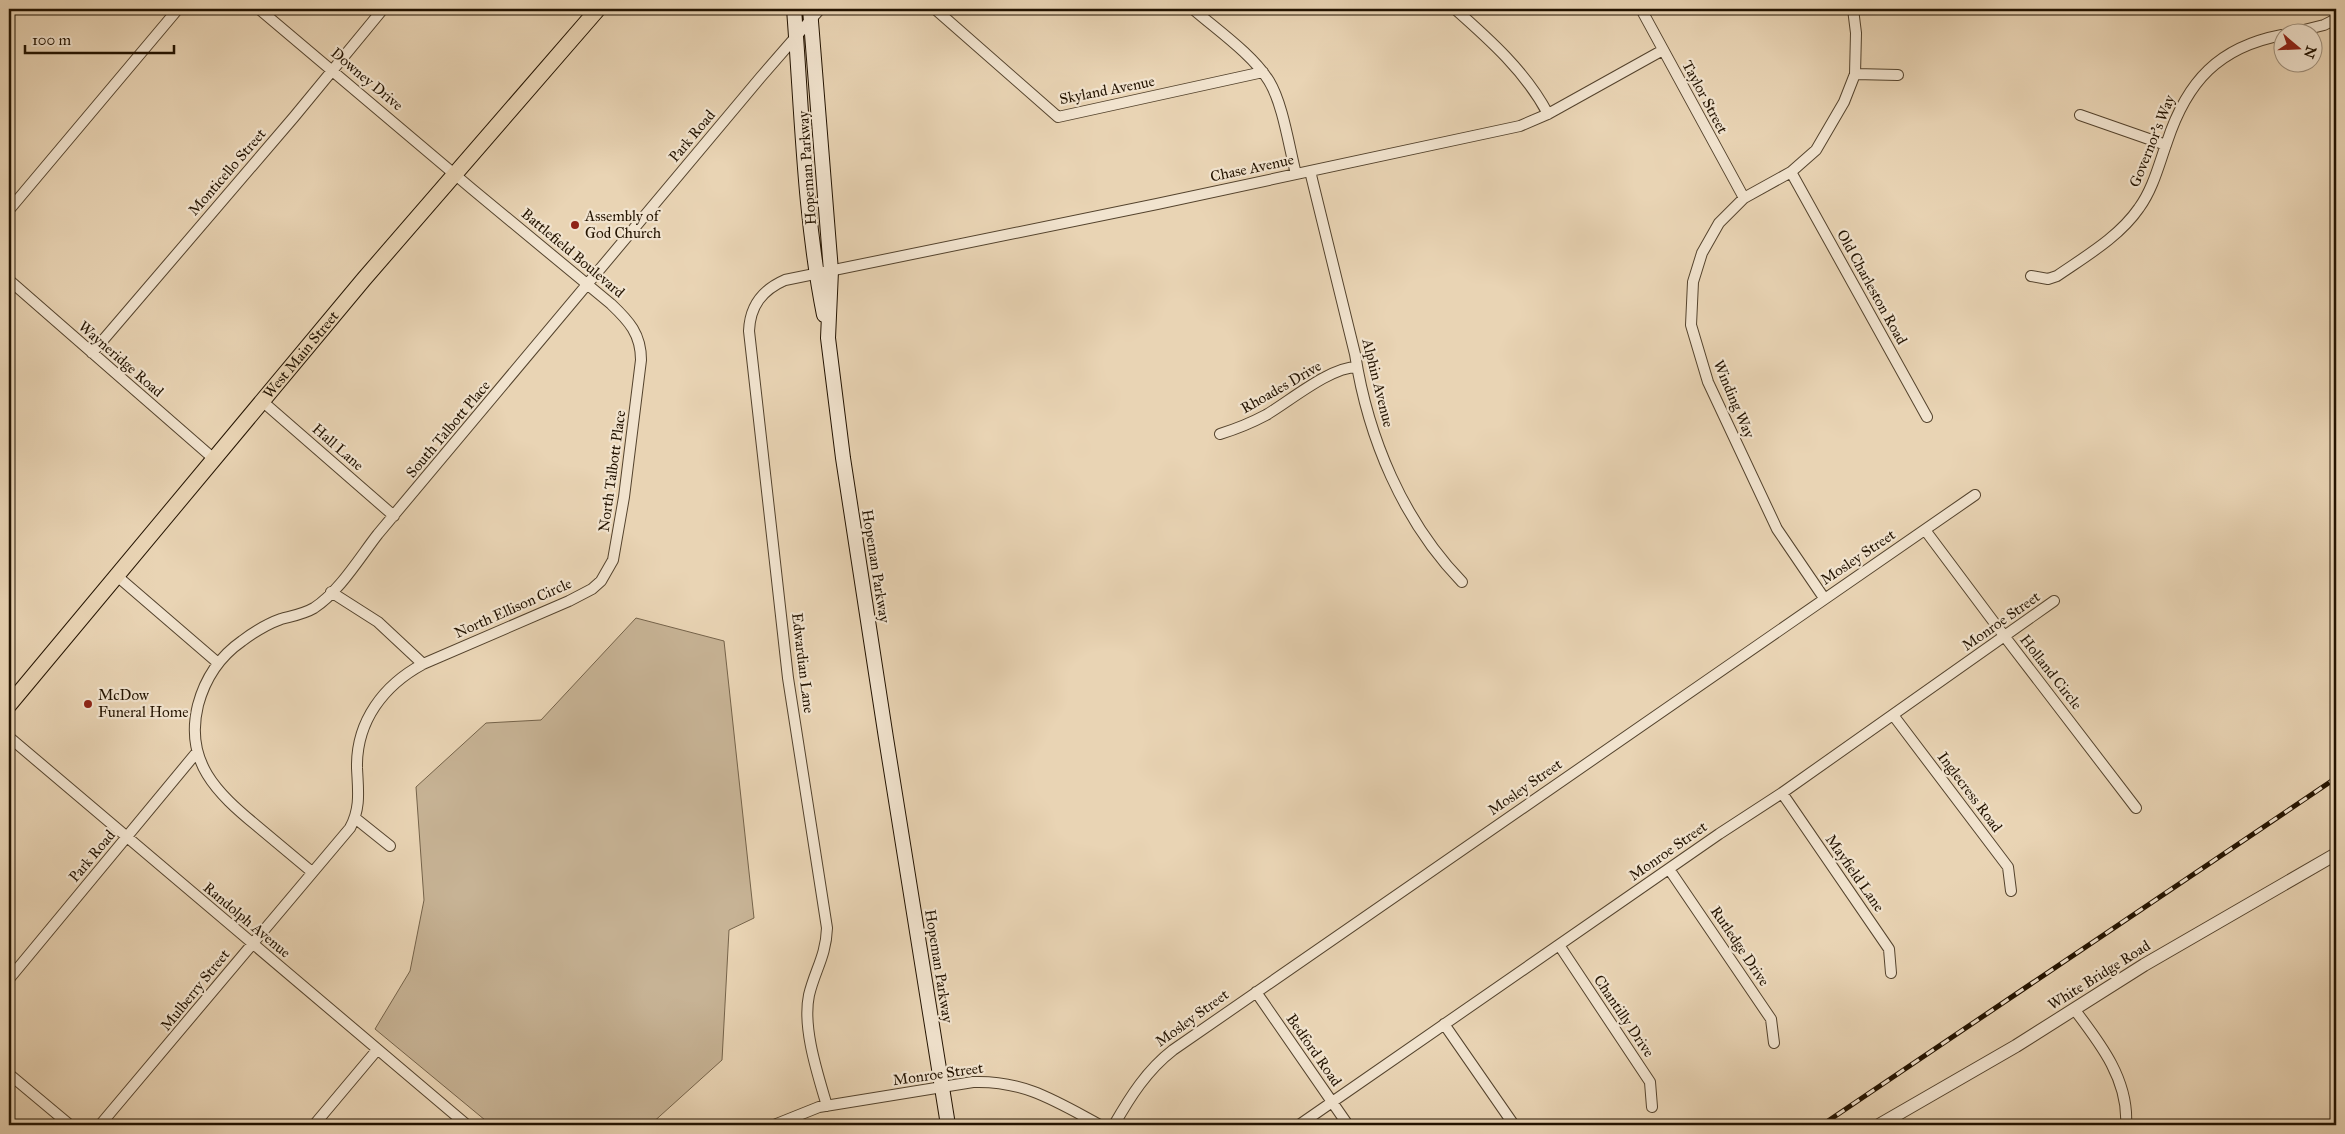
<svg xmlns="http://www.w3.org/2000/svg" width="2345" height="1134" font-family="'IM FELL Great Primer',serif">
<rect width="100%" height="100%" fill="#e9d4b4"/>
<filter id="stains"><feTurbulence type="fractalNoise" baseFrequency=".004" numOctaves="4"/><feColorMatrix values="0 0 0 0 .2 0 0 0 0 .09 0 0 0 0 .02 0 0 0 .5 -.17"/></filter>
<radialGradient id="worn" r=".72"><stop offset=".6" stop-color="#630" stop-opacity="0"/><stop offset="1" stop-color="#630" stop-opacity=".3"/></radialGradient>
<!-- green -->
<path fill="#c7b395" stroke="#75634a" d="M636 618 724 641 754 918 729 930 722 1060 650 1125H491L375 1029 410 971 424 900 416 787 486 723 541 720Z"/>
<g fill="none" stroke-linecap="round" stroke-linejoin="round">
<defs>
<path id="minor" d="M935 9 1058 117 1263 72
M1193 9C1217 30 1252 54 1269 81 1283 104 1289 147 1296 174
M1455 9C1490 40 1526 72 1548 114
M1641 9 1744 198
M2296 32 2324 25 2336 19
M1855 74 1898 75
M2080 115 2166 145
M1310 171 1355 354C1368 438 1403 521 1462 582
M1791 172 1927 417
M9 210 178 9
M2031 276 2048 279 2057 276C2086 256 2119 237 2139 208 2153 189 2159 164 2167 142 2187 81 2219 47 2282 35
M9 280 214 459
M92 353 294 117 383 9
M262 401 394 516
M1220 434C1236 429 1251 423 1266 415 1290 401 1330 367 1357 367
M1925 530 2005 637 2136 808
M117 576 218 663
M331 592 378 622 423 664
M1824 598 1777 529 1708 382 1691 325 1693 282 1702 253 1719 223 1744 198 1791 172 1816 150 1844 102 1855 74 1856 33 1853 9
M1893 715 2008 867 2011 891
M9 737 467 1125
M1782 793 1889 949 1891 973
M355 818 390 846
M1669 869 1771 1019 1774 1043
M312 872C294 857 276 842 257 826 217 793 184 762 198 705 205 679 219 657 242 641 254 632 267 624 281 619 292 616 304 614 314 608 339 592 360 557 378 534L760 78 820 9
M1559 945 1650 1082 1652 1107
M9 979 197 752
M1256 992 1348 1125
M2074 1009C2100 1043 2129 1080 2126 1125
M1444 1024 1514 1125
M9 1074 70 1125
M827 1106C818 1075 802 1028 809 995 815 970 826 956 827 928L788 678 749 331C750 306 762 290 785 280L1157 204 1520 126 1548 114 1663 50
M100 1125 350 828C361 808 358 790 357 768 356 721 384 685 423 664L569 601 592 589 601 581 613 560 624 497 641 360C641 334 629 321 611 304L472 189 259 9
M314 1125 377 1050
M774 1125 819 1107 973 1082C1024 1080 1057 1102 1100 1125
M1114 1125C1130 1097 1147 1070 1173 1050L1975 495
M1299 1125 1719 834 1782 793 2054 601"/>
<path id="tertiary" d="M1879 1125 2016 1046 2144 965 2336 854"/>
<path id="secondary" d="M794 9C802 111 804 214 824 315
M810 9 831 271 828 338 843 458 886 738 948 1125"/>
<g id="primary">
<path id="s1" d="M9 705 364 279 598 9"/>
</g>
</defs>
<!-- minor casing -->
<use href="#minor" stroke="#54432d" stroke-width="12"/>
<!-- tertiary casing -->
<use href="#tertiary" stroke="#54432d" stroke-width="14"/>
<!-- secondary casing -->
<use href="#secondary" stroke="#231300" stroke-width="16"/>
<!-- primary casing -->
<use href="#primary" stroke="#231300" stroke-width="17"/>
<!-- minor -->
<use href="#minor" stroke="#f1e3ce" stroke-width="10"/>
<!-- tertiary -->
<use href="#tertiary" stroke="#f1e3ce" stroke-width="12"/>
<!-- secondary -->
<use href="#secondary" stroke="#f1e3ce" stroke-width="14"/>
<!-- primary -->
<use href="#primary" stroke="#e9d4b4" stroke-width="15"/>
<defs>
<path id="rail" d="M1822 1125 2336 778"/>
</defs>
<!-- rail casing -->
<use href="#rail" stroke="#231300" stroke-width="5"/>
<!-- rail -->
<use href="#rail" stroke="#f1e3ce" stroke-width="3" stroke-dasharray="9" stroke-linecap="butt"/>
</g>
<!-- markers -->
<g fill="#8f2418" stroke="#f1e3ce" stroke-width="2">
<circle cx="575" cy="225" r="5"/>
<circle cx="88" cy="704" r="5"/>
</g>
<g text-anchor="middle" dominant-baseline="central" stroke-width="4.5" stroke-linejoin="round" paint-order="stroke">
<!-- street labels -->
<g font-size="15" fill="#231300" stroke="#f1e3ce">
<text transform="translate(367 79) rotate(40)">Downey Drive</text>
<text transform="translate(1107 90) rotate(-11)">Skyland Avenue</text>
<text transform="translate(1705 97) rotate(62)">Taylor Street</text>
<text transform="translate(692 136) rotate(-50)">Park Road</text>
<text transform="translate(2152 141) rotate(-68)">Governor's Way</text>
<text transform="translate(807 168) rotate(-94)">Hopeman Parkway</text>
<text transform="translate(1252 168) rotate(-12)">Chase Avenue</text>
<text transform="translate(227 172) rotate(-49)">Monticello Street</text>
<text transform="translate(573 253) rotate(40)">Battlefield Boulevard</text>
<text transform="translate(1872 287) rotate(61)">Old Charleston Road</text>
<text stroke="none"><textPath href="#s1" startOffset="456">West Main Street</textPath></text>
<text transform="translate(121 359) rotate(41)">Wayneridge Road</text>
<text transform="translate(1378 383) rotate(76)">Alphin Avenue</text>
<text transform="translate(1281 387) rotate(-30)">Rhoades Drive</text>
<text transform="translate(1734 399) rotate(67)">Winding Way</text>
<text transform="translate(448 429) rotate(-50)">South Talbott Place</text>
<text transform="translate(338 447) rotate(41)">Hall Lane</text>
<text transform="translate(612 471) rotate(-82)">North Talbott Place</text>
<text transform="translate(1858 557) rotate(-34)">Mosley Street</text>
<text transform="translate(876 566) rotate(81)">Hopeman Parkway</text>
<text transform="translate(513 608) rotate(-24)">North Ellison Circle</text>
<text transform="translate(2001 621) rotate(-35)">Monroe Street</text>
<text transform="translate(803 663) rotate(83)">Edwardian Lane</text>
<text transform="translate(2051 672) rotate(52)">Holland Circle</text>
<text transform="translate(1525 787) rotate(-35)">Mosley Street</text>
<text transform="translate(1970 792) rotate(53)">Inglecress Road</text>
<text transform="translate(1668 851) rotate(-35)">Monroe Street</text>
<text transform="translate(92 856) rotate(-50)">Park Road</text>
<text transform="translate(1855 873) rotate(55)">Mayfield Lane</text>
<text transform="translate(247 920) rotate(40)">Randolph Avenue</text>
<text transform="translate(1740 946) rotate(56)">Rutledge Drive</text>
<text transform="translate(939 966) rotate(81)">Hopeman Parkway</text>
<text transform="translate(2099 975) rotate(-32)">White Bridge Road</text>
<text transform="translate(195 990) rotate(-51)">Mulberry Street</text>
<text transform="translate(1624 1016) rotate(56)">Chantilly Drive</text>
<text transform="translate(1192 1018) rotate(-36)">Mosley Street</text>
<text transform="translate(1314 1050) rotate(55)">Bedford Road</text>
<text transform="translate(938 1074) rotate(-8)">Monroe Street</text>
</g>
<!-- poi labels -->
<g font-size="15" fill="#231300" stroke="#f1e3ce" text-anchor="start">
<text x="585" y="216">Assembly of<tspan x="585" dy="17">God Church</tspan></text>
<text x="98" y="695">McDow<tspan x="98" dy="17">Funeral Home</tspan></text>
</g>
</g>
<!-- margin -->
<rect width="2345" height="1134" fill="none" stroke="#e9d4b4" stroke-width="30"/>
<rect x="10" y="10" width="2325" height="1114" fill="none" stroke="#231300" stroke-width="2.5"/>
<rect x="15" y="15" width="2315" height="1104" fill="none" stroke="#231300"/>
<!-- north arrow -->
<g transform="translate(2298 48) rotate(109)"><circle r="24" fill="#f1e3ce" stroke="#9f907c"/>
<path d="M0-4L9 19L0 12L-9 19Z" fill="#8f2418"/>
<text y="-8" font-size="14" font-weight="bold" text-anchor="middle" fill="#231300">N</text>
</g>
<!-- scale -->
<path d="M25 45v8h149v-8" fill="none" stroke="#231300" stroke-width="2.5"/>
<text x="32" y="45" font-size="15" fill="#231300" stroke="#f1e3ce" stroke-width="4" paint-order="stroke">100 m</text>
<rect width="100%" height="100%" filter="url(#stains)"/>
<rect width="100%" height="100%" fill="url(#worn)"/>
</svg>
